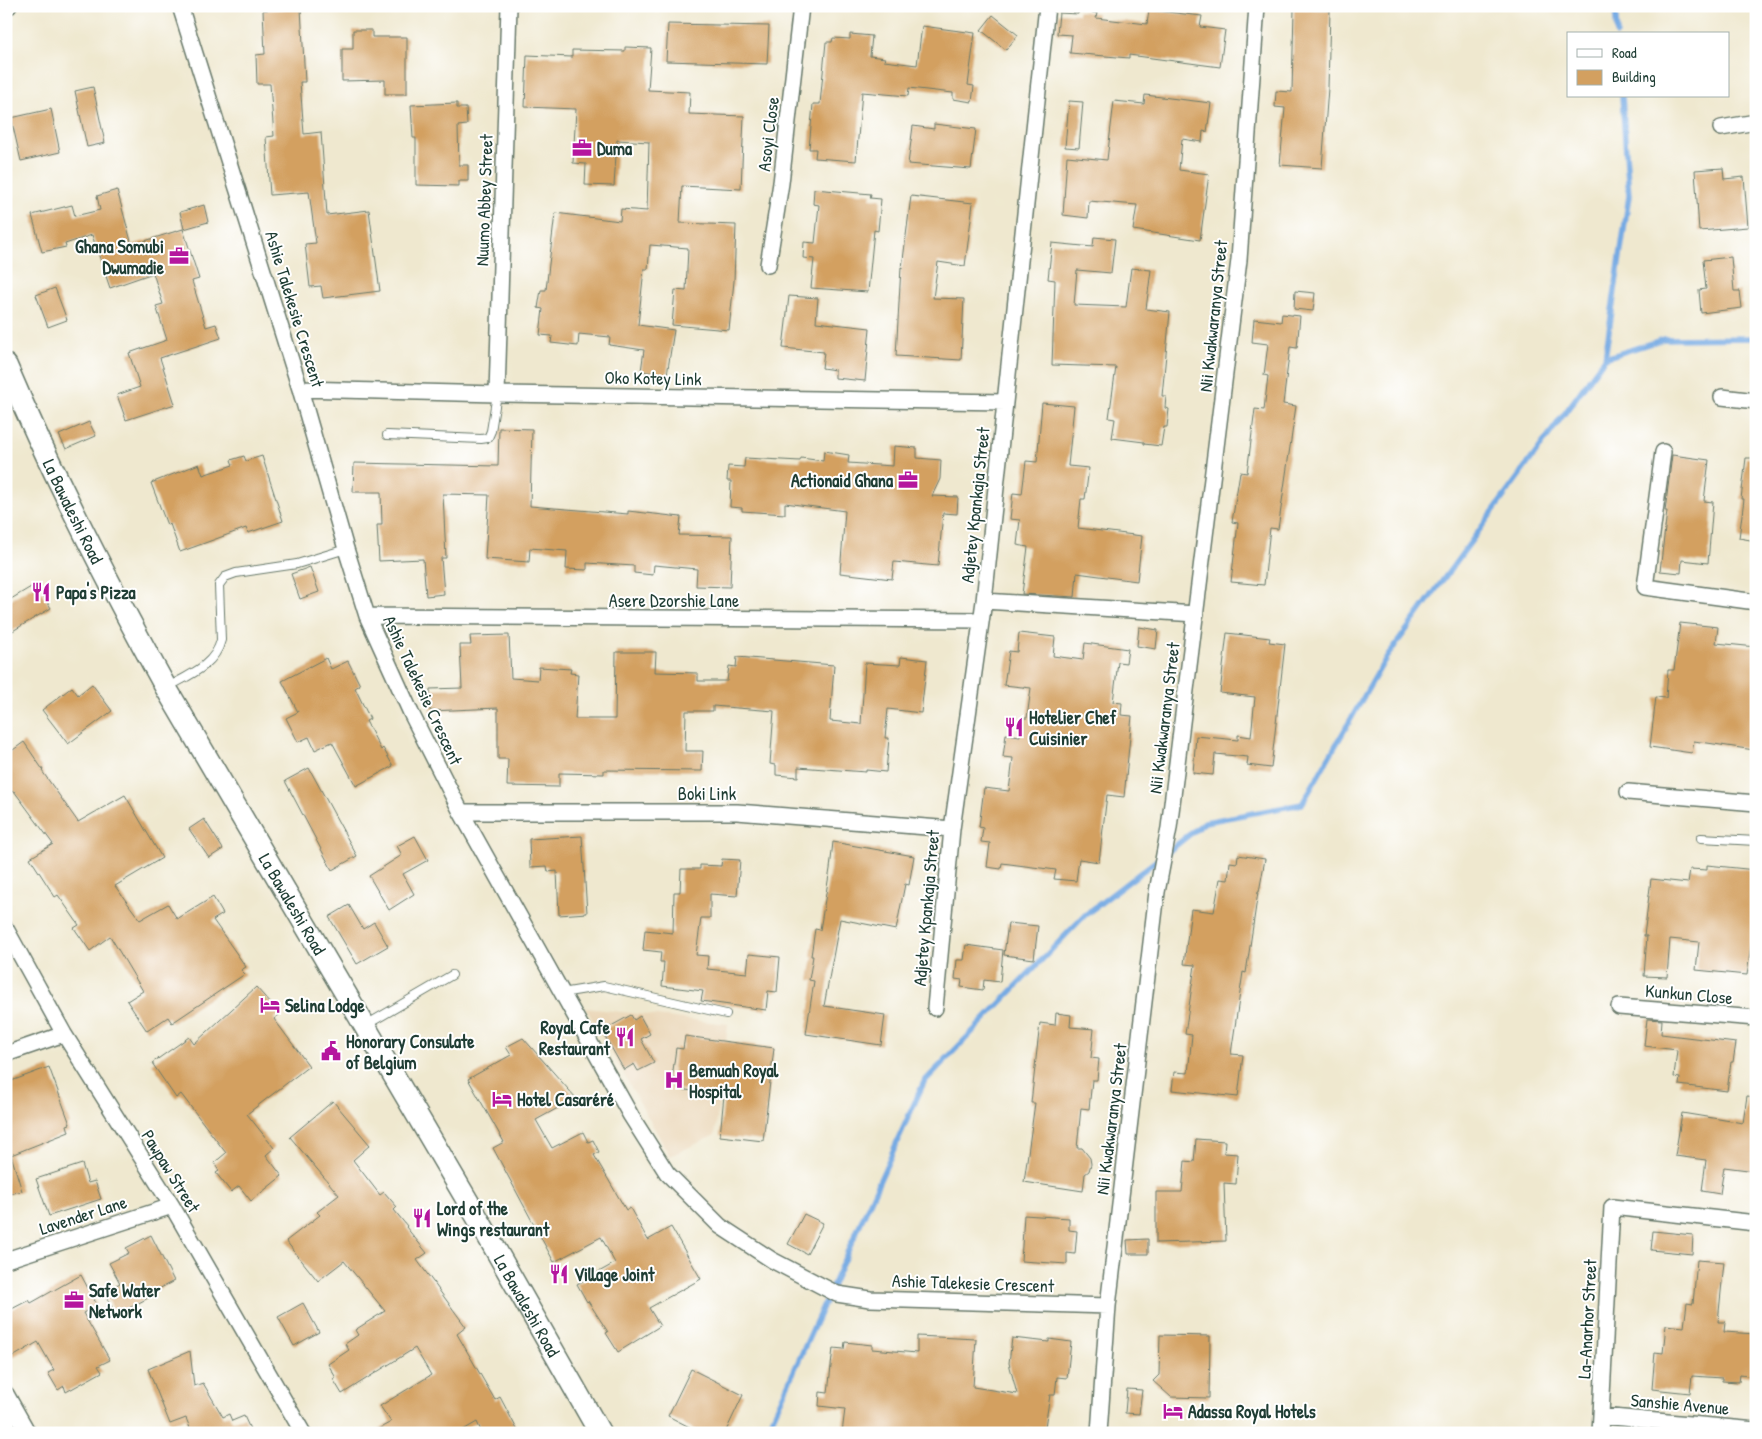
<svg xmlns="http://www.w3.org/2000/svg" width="1762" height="1439" font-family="'Patrick Hand',sans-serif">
<rect width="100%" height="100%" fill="#fff"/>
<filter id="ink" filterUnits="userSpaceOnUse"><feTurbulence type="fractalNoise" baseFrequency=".02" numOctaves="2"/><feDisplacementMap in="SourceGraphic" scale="10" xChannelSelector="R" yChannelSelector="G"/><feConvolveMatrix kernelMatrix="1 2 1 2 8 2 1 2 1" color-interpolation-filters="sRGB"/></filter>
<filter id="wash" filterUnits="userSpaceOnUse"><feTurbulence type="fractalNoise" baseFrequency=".0096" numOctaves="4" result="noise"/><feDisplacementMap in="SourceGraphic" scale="20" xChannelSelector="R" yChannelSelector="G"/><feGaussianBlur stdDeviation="1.12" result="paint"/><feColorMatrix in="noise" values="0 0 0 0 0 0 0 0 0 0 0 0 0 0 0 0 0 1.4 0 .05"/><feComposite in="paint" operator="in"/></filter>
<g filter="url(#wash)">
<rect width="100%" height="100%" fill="#efe8cf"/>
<!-- built -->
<path fill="#ebd8ba" d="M586 1008 728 1024 715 1135 670 1156Z"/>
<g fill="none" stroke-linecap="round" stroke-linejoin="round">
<!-- stream -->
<path stroke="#76aae3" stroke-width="5.5" d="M1615 6 1617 34
M1605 358 1664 339 1756 338
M1169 851 1205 822 1302 804 1386 658 1605 358 1629 196 1622 96
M766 1433 924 1082 1085 915 1161 857"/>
</g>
<g id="blocks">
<!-- building -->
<path fill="#d3a060" d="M301 8 305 82H300L304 134 321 132 327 215 369 210 380 291 323 298 321 286 310 287 305 244 316 243 309 192 270 195 266 137 274 136 270 84H257L256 55 265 54 263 10Z
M1294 9 1330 10 1328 88 1322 168 1280 165 1285 108 1275 107 1276 91 1292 92Z
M1149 10 1202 16 1200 27 1225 30 1220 67 1129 55V58L1070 53 1072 35 1057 34 1059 13 1078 14V11L1097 13 1096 18 1147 24Z
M993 15 1018 35 1006 50 981 30Z
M668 24 769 26 767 64 666 61Z
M922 26 975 33 968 85 974 86 972 102 953 99V93L909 88 908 96 862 92 856 161 815 158 816 149H809L813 104H820L826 42H832L833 38 850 39V34L872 36 870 56 885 58 884 61 917 65Z
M353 30H372V37H407V94H385V80L342 81V49H353Z
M625 47 651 48 648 90 690 92 689 114 744 116 741 189 682 186 680 223 736 225 734 281 729 330 672 325 675 290 686 291 688 248 650 245 648 269H644L638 325 674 330 667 375 641 371 644 350 609 345 610 337 579 334 578 346 551 343 552 336 540 335 543 309 538 308 541 290H546L555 213 620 221 621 209 647 211 649 142 617 140 614 186 585 185 586 164 573 163 576 109 525 107 527 55 572 57V50L625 51Z
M93 87 105 143 87 147 75 91Z
M1145 95 1211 103 1207 132 1203 131 1202 142 1182 139 1179 170 1209 174 1200 240 1133 230 1137 205 1089 201 1088 218 1063 215 1067 156 1107 160 1114 101 1144 104Z
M1069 101 1083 102 1079 148 1065 147Z
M457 103V108H466L467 125 458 126 459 165H468V181H459V186L416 185V138H413L411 105Z
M51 109 60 152 21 161 11 118Z
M934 124 976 129 971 169 908 164 913 126 934 129Z
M1723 168 1724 179 1744 177 1748 227 1699 231 1695 170Z
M814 189 871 194 870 198 881 199 878 231 874 230 868 292 811 288 814 259 803 258 804 242 815 243 819 205 813 204Z
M117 190 132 245 183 229 199 279 192 281 206 327 216 324 221 338 160 358 175 404 126 420 117 395 140 387 129 353 167 340 156 306 163 304 153 273 110 288 92 235 65 244 66 247 42 252 32 215 72 205 75 216 100 210 97 196Z
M911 196 973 203 965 266 938 262 933 298 964 299 961 360 896 356 901 267 902 268Z
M204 205 208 222 184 229 180 212Z
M1094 237 1115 239 1111 273 1077 270 1074 305 1126 307 1131 268 1151 270 1146 309 1170 312 1162 396H1166L1165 408 1169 409 1167 427H1164L1161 446 1144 444V442L1112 438 1115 419 1109 418 1116 367 1052 365 1055 280 1048 279 1052 243 1093 247Z
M1731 257 1734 291H1740L1742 308 1701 313 1699 290 1706 289 1703 260Z
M55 288 67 320 48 327 36 295Z
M1295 291 1315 293 1313 311 1294 309Z
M789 296 818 298 816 322 870 328 865 381 835 378V370L822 368 824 352 783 348Z
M1282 314 1300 316 1297 348 1290 347 1283 404 1296 406 1278 529 1270 528 1264 585 1231 582 1238 523 1232 522 1240 472 1247 473 1255 409 1264 410 1268 376 1264 375 1268 344 1252 342 1254 319 1281 322Z
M1042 403 1074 406 1068 466 1089 468 1085 499H1081L1078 528 1142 536 1137 581 1077 573 1075 597 1022 594 1028 547 1017 545 1020 520 1010 519 1013 493 1022 494 1026 461 1037 462Z
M89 422 96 436 66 449 59 435Z
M499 428 532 429 530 506 628 514V511L681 517 679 535 732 536 730 587 696 586 697 569 654 565 653 575 634 573V566L587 563V570L566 569 567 551 530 548 529 562 485 559 489 495 443 494 446 558H441L444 594 426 596 423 559 379 561 377 525H382L381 492H353L354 463 498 466Z
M894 446 917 448V458L941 460 940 479 932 496 958 497 957 514 943 513 938 566 894 562 892 579 840 573 845 511 785 503V514L742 511V508L730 507 731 481H727L728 466 744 467 745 458 800 461 801 458 823 461 824 451 849 455 848 463 893 466Z
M1672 455 1709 460 1704 501 1713 502 1708 563 1682 560 1681 573 1660 571 1667 511H1665Z
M244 456 246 461 262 456 283 521 248 533 246 528 180 552 170 524 167 525 151 483 199 464 203 475 233 465 231 460Z
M1746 458H1756V541L1739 538 1744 499H1741Z
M310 567 319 592 300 599 291 574Z
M36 584 51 608 6 635V602Z
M1680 623 1718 627 1716 643 1756 647V746H1754V750L1694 741 1692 753 1650 747 1656 697 1666 698 1668 670H1674Z
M1139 627 1158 630 1156 649 1137 646Z
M1019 633 1055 637 1053 656 1083 660 1085 643 1128 649 1126 663 1118 662 1113 702 1122 703 1121 715 1132 716 1124 797 1107 795 1099 862 1079 859 1076 881 1054 879 1056 870 1002 863 1001 869 987 867 990 843 981 842 983 828 979 827 984 788 1009 791 1013 758 1003 757 1006 734 1020 736 1022 718H1027L1031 688 1004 685 1009 651 1017 652Z
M1227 633 1270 638 1269 642 1285 644 1271 768 1247 765 1248 757 1215 754 1213 775 1193 773 1196 736 1238 740V735L1251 737 1255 697 1220 693Z
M509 635 511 678 538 680 539 667 571 669 570 673 578 674 575 719H615L616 652H656L655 672 698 673V681H727L729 666 736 667 737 657 834 665 830 721 861 724 865 663 900 665 901 657 927 660 921 713 888 709 885 738H889L886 772 866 770V772L798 767V777L776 775V765L770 764 774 711 713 706V711H686L685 751H703L702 771 604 770V774L559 773V787L507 786 508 759H498V708L430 711V689L462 688 460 645H471L470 636Z
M326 658 331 669 348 661 360 685 355 688 370 719 366 721 381 750 383 748 393 766 356 786 332 742 315 750 309 737 298 742 286 718 298 712 282 681Z
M92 684 112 711 68 744 42 710 72 687 78 695Z
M24 742 43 770 42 771 78 822 125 795 162 858 115 886 140 920 168 904 177 919 213 897 223 914 213 920 246 967 241 970 245 974 172 1023 168 1017 147 1031 127 1001 143 991 110 936 90 951 74 928 79 925 58 895 55 897 30 858 53 844 14 791 12 792 6 784V755Z
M309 768 357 856 332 870 285 781Z
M204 819 223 849 209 858 189 829Z
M415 836 428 860 403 874 414 894 389 910 369 876 402 855 397 846Z
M582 836 587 913 559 915 557 871 548 872 547 866 530 867 529 839Z
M833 842 914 856 909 885 905 884 896 930 840 919 824 1006 885 1015 881 1045 806 1034 814 981 809 980 813 956H811L815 929 820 930 830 869Z
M1238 855 1265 859 1259 892H1258L1246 973 1243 972 1231 1054 1243 1055 1238 1097 1172 1090 1174 1072 1188 1073 1192 1035 1185 1034 1195 965 1184 964 1191 909 1214 912 1220 879 1228 880 1230 862 1237 863Z
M722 859 740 860 737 896 710 894V918H701L696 955 708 956 707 969 747 973 749 954 780 957 777 992 768 991 766 1010 701 1001 703 991 662 986 664 962H660L661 952 643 950 645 930 673 933 674 892H680L681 869H700V865L721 866Z
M1707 865 1756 870V908L1747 975 1696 970 1699 942 1670 939 1667 977 1644 976 1647 936H1644L1651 879 1688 883 1690 869 1707 870Z
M349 905 363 929 374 922 388 946 357 964 329 917Z
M1008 923 1038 926 1034 959 1004 955Z
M966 945 1003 950 1000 982 984 980 983 990 961 987 962 980 955 979 957 960H964Z
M256 987 280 1014 274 1019 309 1066 247 1114 274 1148 266 1155 282 1176 251 1201 239 1186 231 1192 216 1173 219 1171 214 1163 226 1153 181 1094 176 1098 152 1063 189 1037 194 1044Z
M1056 1013 1071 1015 1070 1027 1094 1029 1091 1058 1099 1059 1097 1080H1092L1089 1109 1081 1108 1077 1148H1082L1090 1158 1091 1164 1089 1171 1085 1174 1083 1191 1024 1182 1035 1103H1031L1040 1023 1055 1025Z
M631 1015 634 1020 640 1016 650 1034 641 1039 654 1063 638 1071 634 1064 624 1070 602 1031Z
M1647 1019 1662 1020 1661 1034 1736 1043 1733 1062H1731L1727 1091 1679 1085 1680 1078 1674 1077 1677 1050 1644 1046Z
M685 1036 774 1048 763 1141 720 1136 724 1095 678 1089 679 1079 672 1078 676 1048 683 1049Z
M523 1038 576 1098 536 1120 552 1148 583 1132 588 1142 593 1140 599 1152 594 1155 626 1210 630 1208 648 1240 671 1227 701 1279 649 1308 660 1326 618 1352 606 1333 608 1332 588 1301 587 1302 577 1284 615 1263 601 1237 554 1262 493 1148 504 1142 468 1079 511 1055 506 1047Z
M49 1067 70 1124 67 1125 69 1132 11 1155 22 1191 6 1195V1083Z
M1747 1096 1756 1097V1171L1724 1167 1720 1194 1702 1191 1706 1160 1675 1156 1682 1113 1743 1123Z
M333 1101 370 1145 353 1160 380 1195 384 1192 397 1207 394 1210 407 1226 406 1227 427 1253 417 1260 466 1327 457 1334 495 1400 500 1397 519 1433H482L477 1422 458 1433H371L391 1422 380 1406 431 1375 415 1348 342 1394 333 1379 336 1378 328 1364 349 1350 345 1344 358 1335 355 1330 385 1311 344 1261 318 1281 286 1241 320 1215 317 1212 339 1195 290 1137Z
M1196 1139 1225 1141 1224 1153 1238 1154 1236 1184 1224 1183 1226 1241 1156 1243V1192H1182L1185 1161 1194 1162Z
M82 1164 88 1183 95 1181 101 1199 49 1216 36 1179Z
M804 1214 823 1223 807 1254 788 1244Z
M1024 1215 1069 1218V1230L1077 1231 1075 1254 1067 1253V1264L1021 1261Z
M1653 1231 1693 1235 1692 1254 1651 1250Z
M151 1235 174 1281 149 1294 150 1297 116 1315 104 1292 120 1283 109 1263 129 1253 126 1248Z
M1148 1239V1254H1128L1127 1240Z
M1697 1260 1724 1262 1718 1322H1725L1724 1332 1756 1334V1377L1740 1375 1739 1382 1722 1381V1378L1692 1376 1690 1393 1652 1389 1655 1352 1663 1353 1666 1325 1684 1327 1687 1303 1693 1304Z
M81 1275 97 1305 83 1313 110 1360 98 1366 102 1372 66 1392 64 1386 58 1390 48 1373 54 1370 38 1342 11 1358 6 1349V1312L29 1300 31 1303Z
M303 1303 319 1332 294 1346 278 1317Z
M1160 1335 1210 1336 1209 1398 1171 1397 1153 1381 1159 1375Z
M917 1336 976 1339 973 1387 1017 1394 1009 1363 1012 1338 1049 1342V1339L1071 1342 1067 1378 1057 1377 1055 1395H1050L1044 1433H842L845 1409 819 1406 820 1392 828 1393 833 1348 844 1349 845 1342 872 1345V1349L917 1353Z
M190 1351 194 1386 203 1383 223 1417 229 1414 232 1421 244 1416 250 1429 240 1433H192L186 1418 170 1424 148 1369Z
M691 1369 743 1395 725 1433H701L668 1416Z
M1127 1389 1142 1390 1139 1414 1125 1413Z"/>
</g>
</g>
<g filter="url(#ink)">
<use href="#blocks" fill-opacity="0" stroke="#68796a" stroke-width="1"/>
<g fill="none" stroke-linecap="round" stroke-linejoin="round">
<defs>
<path id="service" d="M387 435 481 439 488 438 491 431 497 394
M166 688C187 676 215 666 221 640L219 585 225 577 236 573 297 564 346 549
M1701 838 1756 841
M562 993 604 986 726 1014
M366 1025 452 975"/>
<path id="minor" d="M180 6 300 389 346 549 367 616 411 713 461 812 631 1116 667 1173 720 1226 772 1260 837 1294 870 1299 1108 1306
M6 7 9 6
M1721 128 1756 122
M768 265 781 183 801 6
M300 389 497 394 1005 402
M497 394 509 6
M1722 397 1756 401
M1663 452 1645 587 1756 602
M984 601 1196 614
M367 616 981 620
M1628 792 1756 803
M461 812H737L952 829
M6 929 64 1034 172 1206 303 1433
M1619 1007 1756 1018
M935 1008 952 829 984 601 1047 6
M6 1054 64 1034
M6 1260 172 1206
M6 1394 28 1433
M1601 1416 1756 1430
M1099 1433 1108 1306 1157 892 1169 828 1239 260 1257 6
M1600 1433 1612 1207 1756 1223"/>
<g id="secondary">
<path id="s1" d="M6 365C53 476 108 583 166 688L477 1217 600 1433"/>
</g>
</defs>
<!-- service casing -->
<use href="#service" stroke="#68796a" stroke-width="10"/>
<!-- minor casing -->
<use href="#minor" stroke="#68796a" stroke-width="18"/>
<!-- secondary casing -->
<use href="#secondary" stroke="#68796a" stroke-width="24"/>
<!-- service -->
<use href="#service" stroke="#fff" stroke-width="8"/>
<!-- minor -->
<use href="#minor" stroke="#fff" stroke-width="15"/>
<!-- secondary -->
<use href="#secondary" stroke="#fff" stroke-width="21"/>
</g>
</g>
<!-- icons -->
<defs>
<symbol id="office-bare" viewBox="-9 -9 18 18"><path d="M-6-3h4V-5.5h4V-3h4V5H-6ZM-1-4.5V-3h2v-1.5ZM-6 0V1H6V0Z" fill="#b5179e" stroke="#fff" stroke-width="2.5" paint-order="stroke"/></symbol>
<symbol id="restaurant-bare" viewBox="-9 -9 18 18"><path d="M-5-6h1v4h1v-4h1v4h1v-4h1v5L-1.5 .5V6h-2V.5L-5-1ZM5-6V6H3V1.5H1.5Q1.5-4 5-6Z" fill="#b5179e" stroke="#fff" stroke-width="2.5" paint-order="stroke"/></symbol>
<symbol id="hotel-bare" viewBox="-9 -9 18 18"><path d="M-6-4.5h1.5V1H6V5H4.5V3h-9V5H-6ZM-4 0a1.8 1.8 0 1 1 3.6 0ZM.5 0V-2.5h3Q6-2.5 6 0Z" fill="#b5179e" stroke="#fff" stroke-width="2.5" paint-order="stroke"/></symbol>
<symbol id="civic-bare" viewBox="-9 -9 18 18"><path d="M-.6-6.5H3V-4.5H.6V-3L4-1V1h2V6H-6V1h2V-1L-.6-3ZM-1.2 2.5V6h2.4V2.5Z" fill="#b5179e" stroke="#fff" stroke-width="2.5" paint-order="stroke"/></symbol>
<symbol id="hospital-bare" viewBox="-9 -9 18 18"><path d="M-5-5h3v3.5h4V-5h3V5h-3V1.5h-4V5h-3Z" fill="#b5179e" stroke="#fff" stroke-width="2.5" paint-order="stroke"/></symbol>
</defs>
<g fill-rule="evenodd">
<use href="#office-bare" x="568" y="134" width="28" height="28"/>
<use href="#office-bare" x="165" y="242" width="28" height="28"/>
<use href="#office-bare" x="894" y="466" width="28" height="28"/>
<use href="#restaurant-bare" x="27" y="578" width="28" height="28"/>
<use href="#restaurant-bare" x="1000" y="713" width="28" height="28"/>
<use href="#hotel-bare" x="256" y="991" width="28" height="28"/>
<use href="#restaurant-bare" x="611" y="1023" width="28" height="28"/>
<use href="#civic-bare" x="317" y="1037" width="28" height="28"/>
<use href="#hospital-bare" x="660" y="1066" width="28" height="28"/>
<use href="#hotel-bare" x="488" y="1085" width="28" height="28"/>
<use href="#restaurant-bare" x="408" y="1204" width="28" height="28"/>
<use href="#restaurant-bare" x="545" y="1260" width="28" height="28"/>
<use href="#office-bare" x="60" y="1286" width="28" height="28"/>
<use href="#hotel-bare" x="1159" y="1397" width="28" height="28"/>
</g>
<g text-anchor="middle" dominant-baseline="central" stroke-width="4" stroke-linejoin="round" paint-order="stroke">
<!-- street labels -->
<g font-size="18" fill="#1f3d34" stroke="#fff">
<text transform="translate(768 134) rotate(-83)">Asoyi Close</text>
<text transform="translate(484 200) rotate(-88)">Nuumo Abbey Street</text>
<text transform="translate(295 309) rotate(73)">Ashie Talekesie Crescent</text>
<text transform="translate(1213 316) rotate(-84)">Nii Kwakwaranya Street</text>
<text transform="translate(653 378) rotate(1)">Oko Kotey Link</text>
<text transform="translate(975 505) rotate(-84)">Adjetey Kpankaja Street</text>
<text stroke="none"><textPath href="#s1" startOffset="161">La Bawaleshi Road</textPath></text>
<text x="674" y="600">Asere Dzorshie Lane</text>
<text transform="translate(423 690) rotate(65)">Ashie Talekesie Crescent</text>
<text transform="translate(1164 718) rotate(-83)">Nii Kwakwaranya Street</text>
<text x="707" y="793">Boki Link</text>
<text stroke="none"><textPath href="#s1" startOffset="611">La Bawaleshi Road</textPath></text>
<text transform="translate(926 908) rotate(-85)">Adjetey Kpankaja Street</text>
<text transform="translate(1689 994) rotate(5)">Kunkun Close</text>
<text transform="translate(1111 1119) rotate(-83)">Nii Kwakwaranya Street</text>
<text transform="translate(171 1171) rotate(58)">Pawpaw Street</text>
<text transform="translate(83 1215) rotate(-18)">Lavender Lane</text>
<text transform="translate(973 1283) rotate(2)">Ashie Talekesie Crescent</text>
<text stroke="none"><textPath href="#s1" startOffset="1076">La Bawaleshi Road</textPath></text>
<text transform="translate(1587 1319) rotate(-87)">La-Anarhor Street</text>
<text transform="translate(1680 1404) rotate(5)">Sanshie Avenue</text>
</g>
<!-- poi labels -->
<g font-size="18" font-weight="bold" fill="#1f3d34" stroke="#fff" text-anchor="start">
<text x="597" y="148">Duma</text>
<text x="164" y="246" text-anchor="end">Ghana Somubi<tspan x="164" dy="21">Dwumadie</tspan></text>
<text x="893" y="480" text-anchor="end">Actionaid Ghana</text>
<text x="56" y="592">Papa's Pizza</text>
<text x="1029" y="717">Hotelier Chef<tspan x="1029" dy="21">Cuisinier</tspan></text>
<text x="285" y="1005">Selina Lodge</text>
<text x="610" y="1027" text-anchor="end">Royal Cafe<tspan x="610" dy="21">Restaurant</tspan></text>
<text x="346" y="1041">Honorary Consulate<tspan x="346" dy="21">of Belgium</tspan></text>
<text x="689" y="1070">Bemuah Royal<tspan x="689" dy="21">Hospital</tspan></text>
<text x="517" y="1099">Hotel Casaréré</text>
<text x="437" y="1208">Lord of the<tspan x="437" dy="21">Wings restaurant</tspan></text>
<text x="574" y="1274">Village Joint</text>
<text x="89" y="1290">Safe Water<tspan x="89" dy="21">Network</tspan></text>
<text x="1188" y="1411">Adassa Royal Hotels</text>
</g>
</g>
<!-- margin -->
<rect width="1762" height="1439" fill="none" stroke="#fff" stroke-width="25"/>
<!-- legend -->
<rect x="1567" y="32" width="162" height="65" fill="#ffffff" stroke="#a5b1ae"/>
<rect x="1577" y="49" width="25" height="8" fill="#ffffff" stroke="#a5b1ae"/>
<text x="1612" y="58" font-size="15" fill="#1f3d34">Road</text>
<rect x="1577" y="70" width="25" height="15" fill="#d3a060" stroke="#a5b1ae"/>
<text x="1612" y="82" font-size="15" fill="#1f3d34">Building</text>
</svg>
